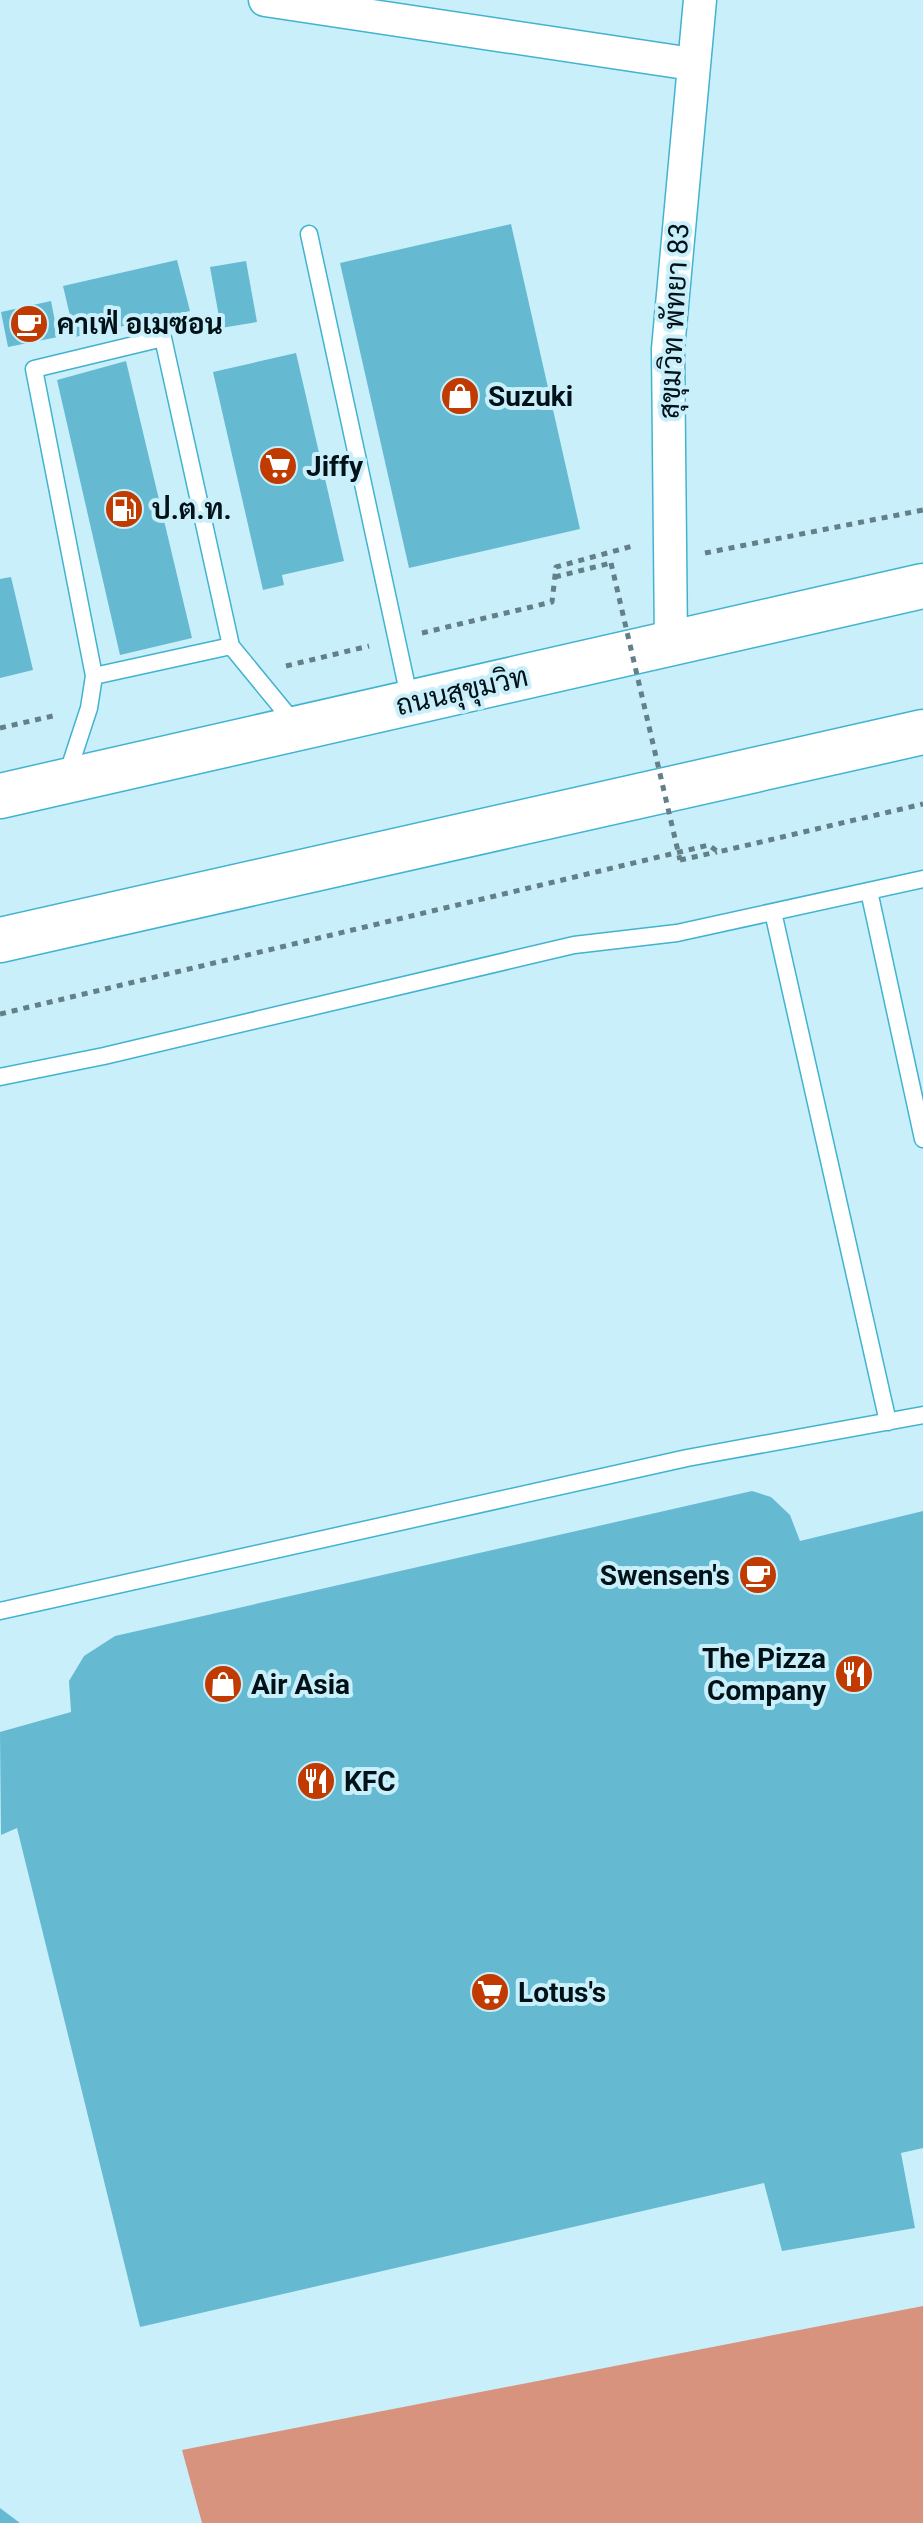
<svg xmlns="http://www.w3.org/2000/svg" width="923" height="2523" font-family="Roboto,Sarabun,sans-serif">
<rect width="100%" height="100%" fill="#c9effb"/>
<!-- forest -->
<path fill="#d8937e" d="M923 2306V2523H202L182 2450Z"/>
<!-- building -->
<path fill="#65bad1" d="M511 224 580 529 409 568 340 263Z
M177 260 190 311 75 337 63 286Z
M246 261 257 322 221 328 210 267Z
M51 301 58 337 8 347 1 312Z
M296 353 344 561 282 575 284 585 263 590 213 372Z
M126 361 192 638 120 655 57 380Z
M11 577 33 670 0 678V579Z
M752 1491 771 1497 790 1515 800 1541 923 1511V2148L901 2153 915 2228 782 2251 764 2183 140 2327 17 1828 1 1835 0 1732 71 1712 69 1681 84 1656 115 1636Z
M0 2508 20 2523H0Z"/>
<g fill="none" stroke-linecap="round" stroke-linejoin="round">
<defs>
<path id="lane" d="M309 234 410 701
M94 676 231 646
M67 775 89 708 94 676 34 369 163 338 231 646 295 724
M869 891 923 1139
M773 912 888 1422
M0 1077 104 1056 574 945 677 933 923 879
M0 1611 687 1458 923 1415"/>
<path id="street" d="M265 0 692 64
M671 643 668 349 700 0"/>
<path id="highway" d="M0 796 923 586
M0 940 923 732"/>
</defs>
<!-- lane casing -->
<use href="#lane" stroke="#42b3cf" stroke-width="19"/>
<!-- street casing -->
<use href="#street" stroke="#42b3cf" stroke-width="35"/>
<!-- highway casing -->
<use href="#highway" stroke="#42b3cf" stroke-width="47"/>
<!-- path -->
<path stroke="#637f88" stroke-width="5" stroke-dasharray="6 6" stroke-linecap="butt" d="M705 553 923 510
M555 577 611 563
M422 633 552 602 556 567 633 546
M286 666 369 646
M0 728 57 715
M680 860 717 852
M0 1014 709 845 718 852 923 804"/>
<!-- lane -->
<use href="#lane" stroke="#fff" stroke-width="16"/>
<!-- street -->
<use href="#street" stroke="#fff" stroke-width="32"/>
<!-- highway -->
<use href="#highway" stroke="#fff" stroke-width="44"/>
<!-- path-bridge -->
<path stroke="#637f88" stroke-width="5" stroke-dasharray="6 6" stroke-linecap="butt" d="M611 563 680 860"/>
</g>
<!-- icons -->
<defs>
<symbol id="cafe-disc" viewBox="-11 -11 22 22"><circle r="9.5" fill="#c13a00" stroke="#c9effb"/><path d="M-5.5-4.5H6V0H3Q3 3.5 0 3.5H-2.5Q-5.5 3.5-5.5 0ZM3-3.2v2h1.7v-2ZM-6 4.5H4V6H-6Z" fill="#fff"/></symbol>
<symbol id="shop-disc" viewBox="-11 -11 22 22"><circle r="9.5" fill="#c13a00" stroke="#c9effb"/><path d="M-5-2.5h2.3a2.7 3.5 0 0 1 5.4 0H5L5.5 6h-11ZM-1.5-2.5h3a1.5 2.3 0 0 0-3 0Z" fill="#fff"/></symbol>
<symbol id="supermarket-disc" viewBox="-11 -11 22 22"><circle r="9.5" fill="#c13a00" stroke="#c9effb"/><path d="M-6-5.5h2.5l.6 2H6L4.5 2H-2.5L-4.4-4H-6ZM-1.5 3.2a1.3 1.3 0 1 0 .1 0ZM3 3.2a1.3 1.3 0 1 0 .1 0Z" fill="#fff"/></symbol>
<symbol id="fuel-disc" viewBox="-11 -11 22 22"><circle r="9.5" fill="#c13a00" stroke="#c9effb"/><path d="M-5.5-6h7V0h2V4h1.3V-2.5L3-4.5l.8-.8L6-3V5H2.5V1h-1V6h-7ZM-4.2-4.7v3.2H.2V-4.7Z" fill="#fff"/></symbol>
<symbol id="restaurant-disc" viewBox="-11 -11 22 22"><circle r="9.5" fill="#c13a00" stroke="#c9effb"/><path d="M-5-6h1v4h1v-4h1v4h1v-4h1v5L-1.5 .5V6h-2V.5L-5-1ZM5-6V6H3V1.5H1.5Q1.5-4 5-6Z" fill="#fff"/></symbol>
</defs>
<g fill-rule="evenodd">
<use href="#cafe-disc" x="7" y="302" width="44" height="44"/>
<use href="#shop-disc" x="438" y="374" width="44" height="44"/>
<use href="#supermarket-disc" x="256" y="444" width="44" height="44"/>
<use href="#fuel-disc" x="102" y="487" width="44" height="44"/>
<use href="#cafe-disc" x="736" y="1553" width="44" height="44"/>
<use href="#restaurant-disc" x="832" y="1652" width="44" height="44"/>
<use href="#shop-disc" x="201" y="1662" width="44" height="44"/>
<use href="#restaurant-disc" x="294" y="1759" width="44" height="44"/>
<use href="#supermarket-disc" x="468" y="1970" width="44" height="44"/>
</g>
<g text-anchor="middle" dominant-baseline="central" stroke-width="8" stroke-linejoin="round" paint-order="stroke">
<!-- street labels -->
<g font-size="28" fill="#001117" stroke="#c9effb">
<text transform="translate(674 321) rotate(-87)">สุขุมวิท พัทยา 83</text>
<text transform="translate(462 691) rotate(-13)">ถนนสุขุมวิท</text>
</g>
<!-- poi labels -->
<g font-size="28" font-weight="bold" fill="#001117" stroke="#c9effb" text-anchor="start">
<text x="57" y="324">คาเฟ่ อเมซอน</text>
<text x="488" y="396">Suzuki</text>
<text x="306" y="466">Jiffy</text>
<text x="152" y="509">ป.ต.ท.</text>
<text x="730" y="1575" text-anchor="end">Swensen's</text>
<text x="826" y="1658" text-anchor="end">The Pizza<tspan x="826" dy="32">Company</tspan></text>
<text x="251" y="1684">Air Asia</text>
<text x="344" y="1781">KFC</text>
<text x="518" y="1992">Lotus's</text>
</g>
</g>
</svg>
